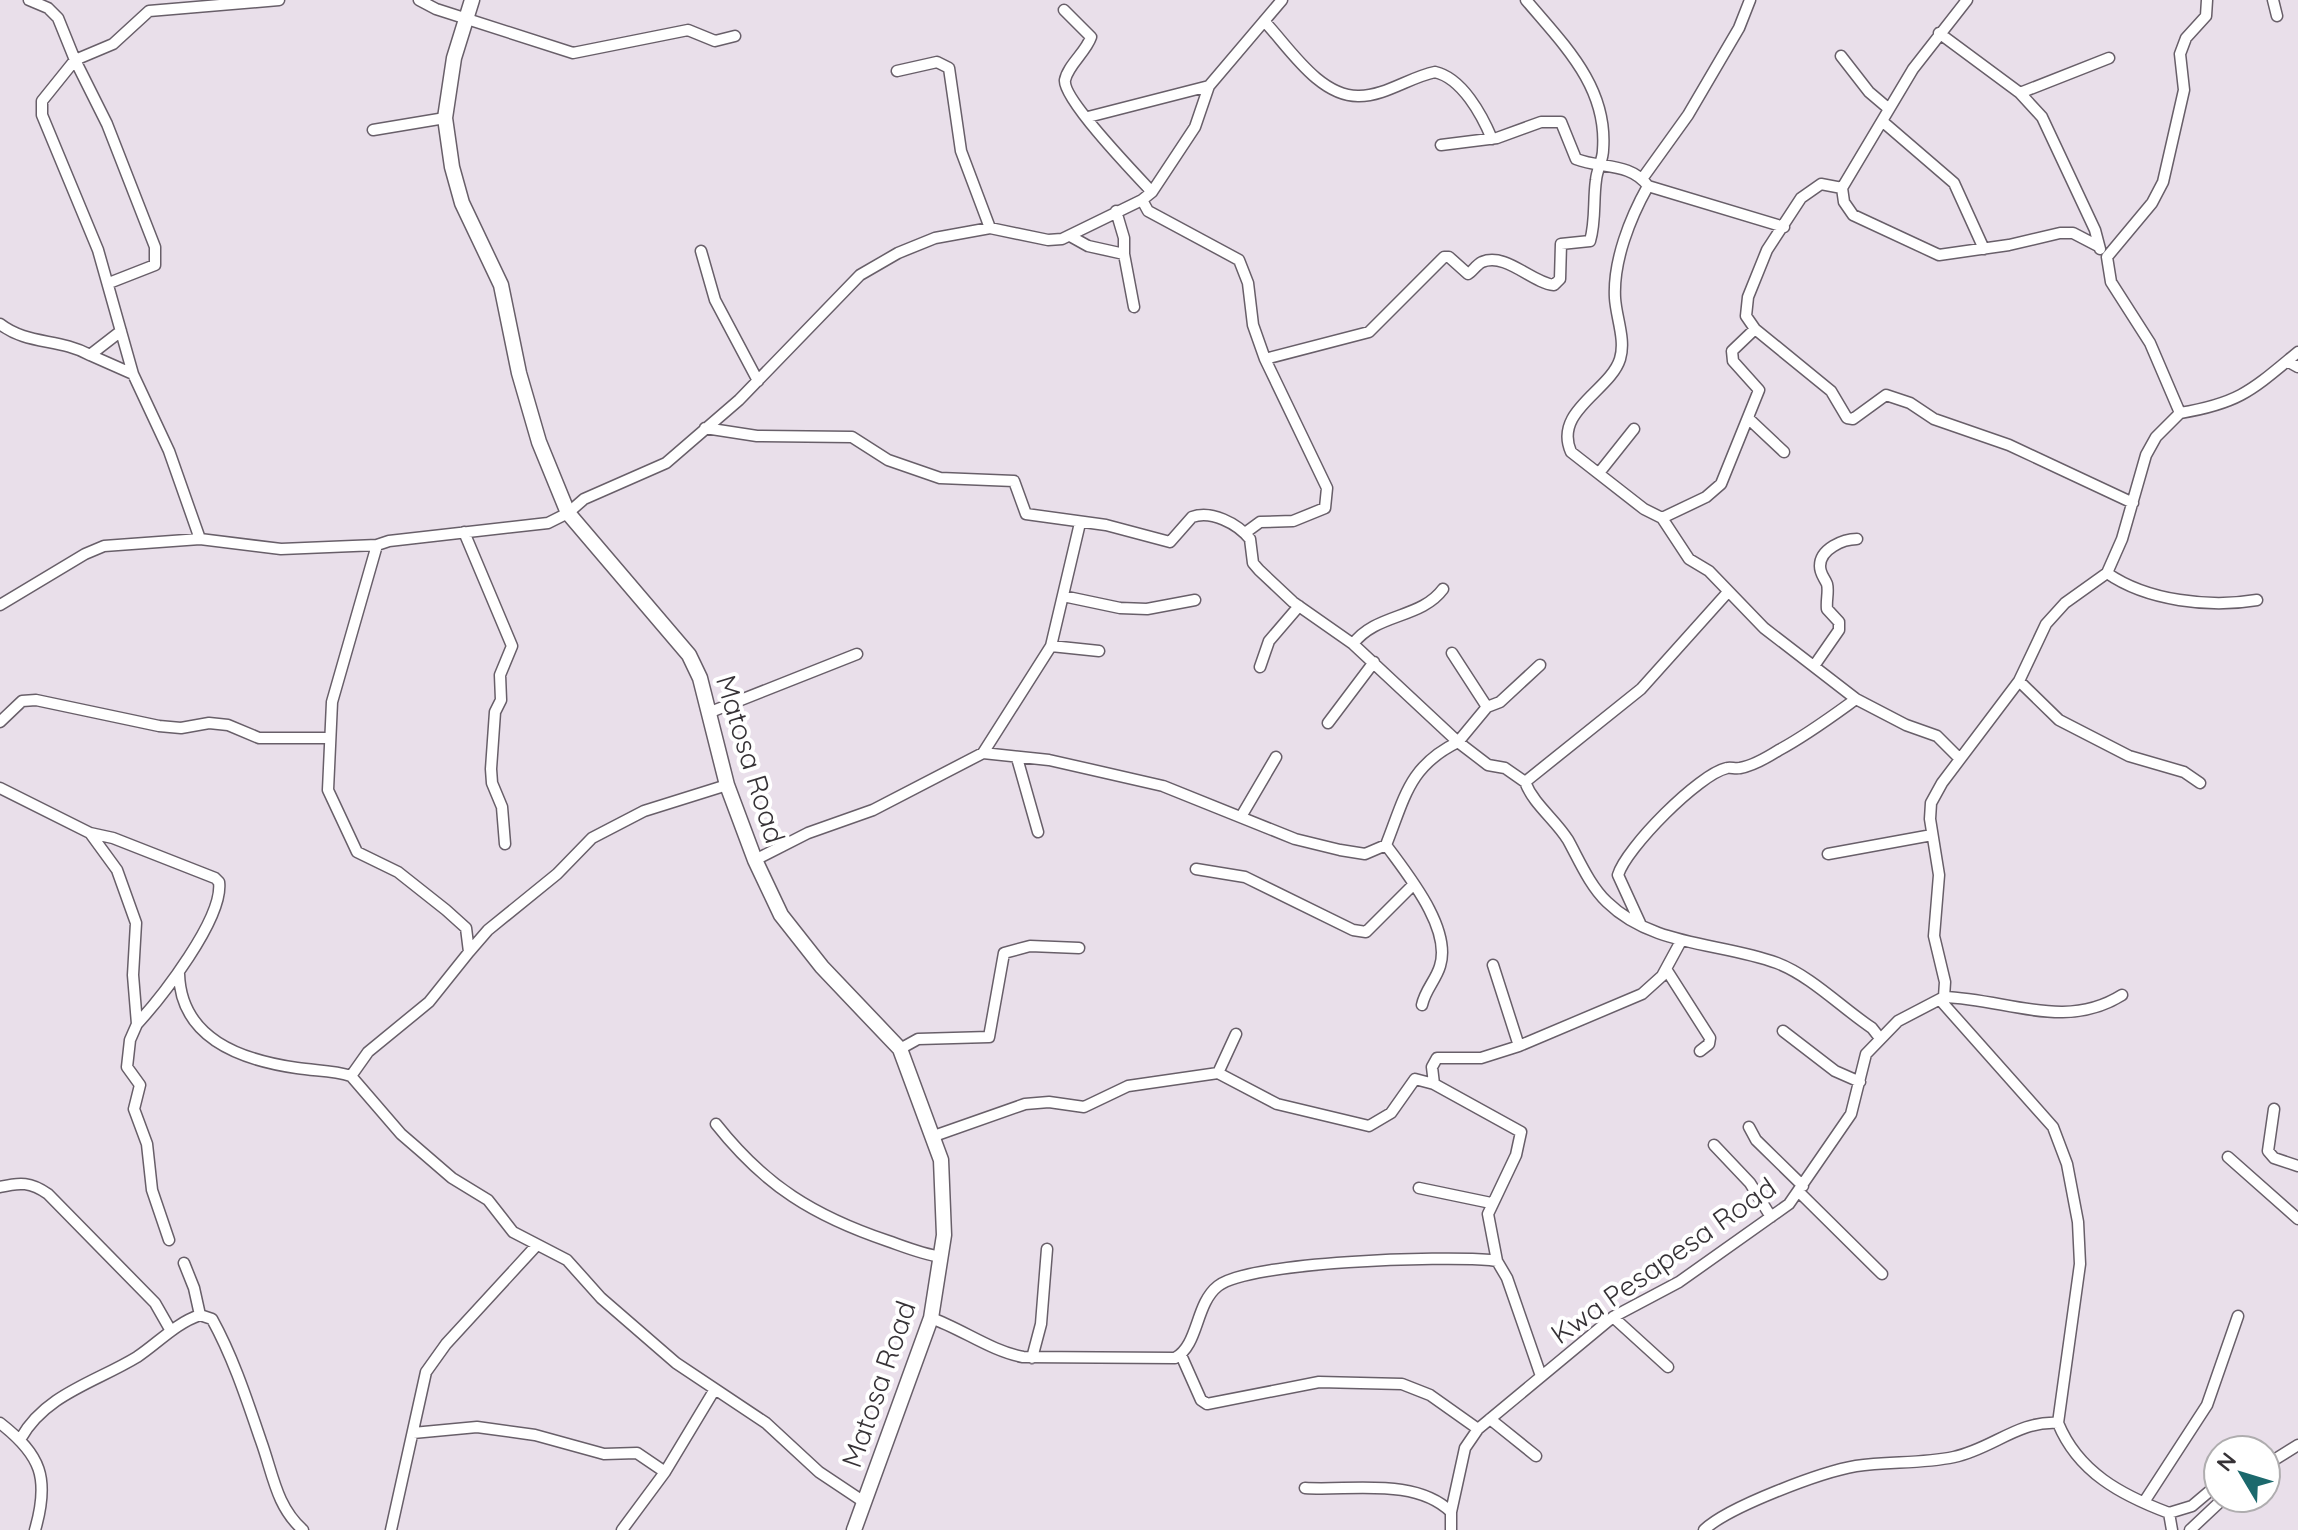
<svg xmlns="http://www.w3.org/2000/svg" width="2298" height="1530" font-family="Quicksand,sans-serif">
<rect width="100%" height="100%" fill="#e9dfea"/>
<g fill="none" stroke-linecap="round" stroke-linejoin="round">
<defs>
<path id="street" d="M29 0 48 8 58 18 75 60 107 124 155 247V265L109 283
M419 0 436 9 573 53 688 30 715 41 735 36
M1967 0 1913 69 1842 188 1821 184 1801 198 1767 250 1748 297 1746 316 1755 329 1831 391 1847 418 1853 419 1886 395 1910 403 1934 419 2009 445 2133 503
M2273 0 2277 16
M1064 10 1091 37C1086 52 1068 65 1065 80 1062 98 1137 176 1152 192
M1264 21C1288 46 1319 97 1359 96 1385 96 1410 77 1435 72 1462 78 1482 115 1492 139
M1939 33 2020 93 2042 117 2095 230 2100 249
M1841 56 1869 92 1889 109
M897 71 937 62 949 68 961 151 990 228
M2020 93 2109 58
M1088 117 1209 86
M1882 121 1954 183 1984 249
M373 130 445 118
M1441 145 1497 138 1541 122H1561L1576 159C1601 169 1630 162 1648 186L1784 227
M1642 179 1688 115 1739 28 1750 0
M1648 186C1630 218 1613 261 1615 298 1616 317 1626 340 1620 359 1610 391 1553 411 1571 452L1644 509 1662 518 1689 559 1709 571 1764 628 1856 699 1906 725 1937 736 1960 759
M1842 188 1844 202 1853 215 1939 255 2009 245 2060 233H2073L2098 246
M1142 200 1148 211 1239 260 1248 283 1253 325 1265 359 1327 488 1325 508 1293 521 1260 522 1245 533
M1116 211 1124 238V254
M1070 236 1088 246 1124 254 1134 307
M701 251 715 300 758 381
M0 324C27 345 59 338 90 355L121 331
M90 355 133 374
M1265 359 1369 332 1444 257H1449L1468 274C1472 272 1476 265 1482 262 1506 252 1532 283 1554 285L1560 279 1561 244 1590 241C1596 221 1593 200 1596 180 1597 169 1603 160 1603 150 1608 87 1564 45 1526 0
M2287 361 2298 367
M2180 413C2240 403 2252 390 2298 352
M1750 420 1784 452
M705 428 757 436 852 437 888 460 940 478 1014 481 1026 514 1106 525 1170 542 1192 517C1211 510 1237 523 1250 539L1253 563 1259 570 1293 602 1353 644 1458 742 1487 707 1500 702 1540 665
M1599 473 1634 429
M1662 518 1706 497 1721 484 1759 390 1733 361 1732 351 1755 329
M464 532 512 646 500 675 501 700 495 712 491 769 492 783 502 807 505 844
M200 539 169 451 133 374 98 250 42 115V101L75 60 113 44 149 11 279 0
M377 545 332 702 328 790 357 852 398 872 446 910 466 928 469 952 429 1002 368 1052 351 1076 401 1134 452 1178 488 1200 513 1232 567 1260 601 1298 676 1363 766 1423 819 1472 864 1502
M2107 573C2147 601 2210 608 2257 600
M1728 592 1641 689 1525 782C1534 805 1555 819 1568 840 1579 860 1590 886 1607 902 1653 947 1720 942 1777 963 1811 976 1842 1008 1872 1028L1879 1037
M1063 596 1120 608 1147 609 1195 600
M0 605 85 554 104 546 200 539 281 549 377 545 389 541 548 523 568 513 584 499 666 463 739 400 860 275 898 253 935 238 990 228 1048 240 1062 239 1142 200 1152 192 1195 127 1209 86 1282 0
M1353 644C1376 613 1421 619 1443 589
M1051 646 1099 651
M1452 653 1487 707
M1814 666 1839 630V622L1827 609C1826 600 1829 591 1827 584 1824 577 1820 574 1820 566 1820 549 1843 539 1857 539
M1260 667 1269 641 1299 606
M2019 681 2059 720 2129 756 2184 772 2200 783
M708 713 857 654
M0 722 22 701 36 700 159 726 181 728 209 723 228 725 259 738H329
M1328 723 1374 662
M983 753 1049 760 1163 786 1295 839 1340 850 1365 854 1386 845C1405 797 1409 766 1458 742L1488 765 1505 768 1525 782
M1017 758 1038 832
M0 788 90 833 117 870 136 923 133 975 137 1024 130 1040 127 1067 140 1085 134 1109 147 1144 152 1190 169 1240
M1242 815 1276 757
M90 833 113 838 215 878 219 882C224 918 161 998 137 1024
M1386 845C1407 874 1452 928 1440 966 1436 980 1425 990 1422 1005
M1828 854 1932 835
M755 860 808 833 873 810 983 753 1051 646 1080 523
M1196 869 1245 877 1353 930 1366 932 1414 884
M1640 923 1618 875C1626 848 1699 774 1727 768 1731 767 1735 769 1740 768 1752 766 1768 757 1779 750 1807 735 1831 717 1856 699
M469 952 488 930 557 874 592 838 644 811 727 785
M1493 965 1519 1046
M1666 969 1710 1038 1709 1044 1700 1051
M179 974C181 1039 241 1060 297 1068 316 1071 333 1070 351 1076
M1944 997C2007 999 2065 1031 2122 995
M1941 1001 2053 1127 2067 1164 2078 1222 2080 1264 2058 1423C2078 1472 2121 1495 2169 1513L2192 1506 2218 1484
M1783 1031 1835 1071 1860 1082
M900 1049 918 1039 989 1037 1004 953 1030 946 1079 948
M1218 1073 1236 1034
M1434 1084 1432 1067 1437 1058H1481L1519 1046 1642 994 1662 976 1681 941
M2274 1109 2268 1151 2274 1158 2298 1166
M716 1124C765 1186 814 1216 888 1241 905 1247 922 1254 941 1257
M1749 1127 1756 1140 1803 1186
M934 1136 1025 1104 1049 1102 1084 1107 1128 1086 1218 1073 1277 1104 1369 1126 1391 1113 1415 1079 1434 1084 1521 1132 1516 1155 1488 1214 1497 1261
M1714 1145 1750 1183 1771 1217
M2228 1157 2298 1219
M0 1187C20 1182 31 1182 48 1194L155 1303 171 1331
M1419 1188 1491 1203
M1799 1192 1882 1274
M184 1263 194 1288 200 1315 212 1319C233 1357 247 1400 261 1441 273 1474 276 1506 303 1530
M1613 1317 1668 1367
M931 1318C962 1329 991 1351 1023 1357L1175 1358C1199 1345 1195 1304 1218 1286 1250 1261 1443 1256 1490 1260L1497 1261 1507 1278 1541 1376
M1181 1355 1201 1400 1207 1404 1319 1382 1402 1384 1430 1395 1478 1429
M1032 1358 1041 1324 1047 1249
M1490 1419 1536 1456
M0 1423C41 1455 50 1478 35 1530
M413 1433 477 1427 535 1435 604 1454 637 1453 665 1472
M21 1438C46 1394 96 1382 137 1357 158 1343 176 1323 200 1315
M2266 1465 2298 1445
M1305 1488C1351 1491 1415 1477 1451 1512V1530
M2144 1502 2207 1405 2238 1316
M1451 1512 1465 1448 1478 1429 1613 1317 1679 1282 1789 1204 1851 1114 1866 1054 1898 1021 1944 997 1945 982 1934 936 1939 875 1930 819 1931 803 1942 783 2019 681 2046 624 2065 603 2107 573 2122 539 2146 455 2156 437 2180 413 2150 343 2111 282 2107 257 2152 203 2163 182 2184 90 2180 54 2186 38 2206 16 2207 0
M2169 1513 2172 1530
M391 1530 426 1372 446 1344 536 1246
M622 1530 665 1472 715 1389
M1704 1530C1728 1507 1821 1472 1856 1466 1888 1461 1921 1464 1954 1457 1992 1449 2019 1420 2058 1423
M2190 1530 2224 1498"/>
<path id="secondary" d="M472 0 454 58 445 118 452 167 462 203 501 285 519 373 539 442 568 513 689 655 700 678 727 785 755 860 781 915 822 967 900 1049 941 1160 944 1235 931 1318 854 1530"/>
</defs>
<!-- street casing -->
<use href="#street" stroke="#685f69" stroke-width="13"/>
<!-- secondary casing -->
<use href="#secondary" stroke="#685f69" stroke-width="17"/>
<!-- street -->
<use href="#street" stroke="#fff" stroke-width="10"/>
<!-- secondary -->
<use href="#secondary" stroke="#fff" stroke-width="14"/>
</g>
<g text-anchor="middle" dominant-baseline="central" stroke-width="8" stroke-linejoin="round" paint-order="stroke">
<!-- street labels -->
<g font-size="28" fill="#363236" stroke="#fff">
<text transform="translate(751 759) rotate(73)">Matosa Road</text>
<text transform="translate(1663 1260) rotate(-35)">Kwa Pesapesa Road</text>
<text transform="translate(878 1384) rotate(-71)">Matosa Road</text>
</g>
</g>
<!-- north arrow -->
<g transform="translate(2242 1474) rotate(308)"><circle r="38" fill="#ffffff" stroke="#afadaf" stroke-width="2"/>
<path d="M0-6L14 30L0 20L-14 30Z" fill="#1c696d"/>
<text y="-12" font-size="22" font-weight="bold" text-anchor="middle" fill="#363236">N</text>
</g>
</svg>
